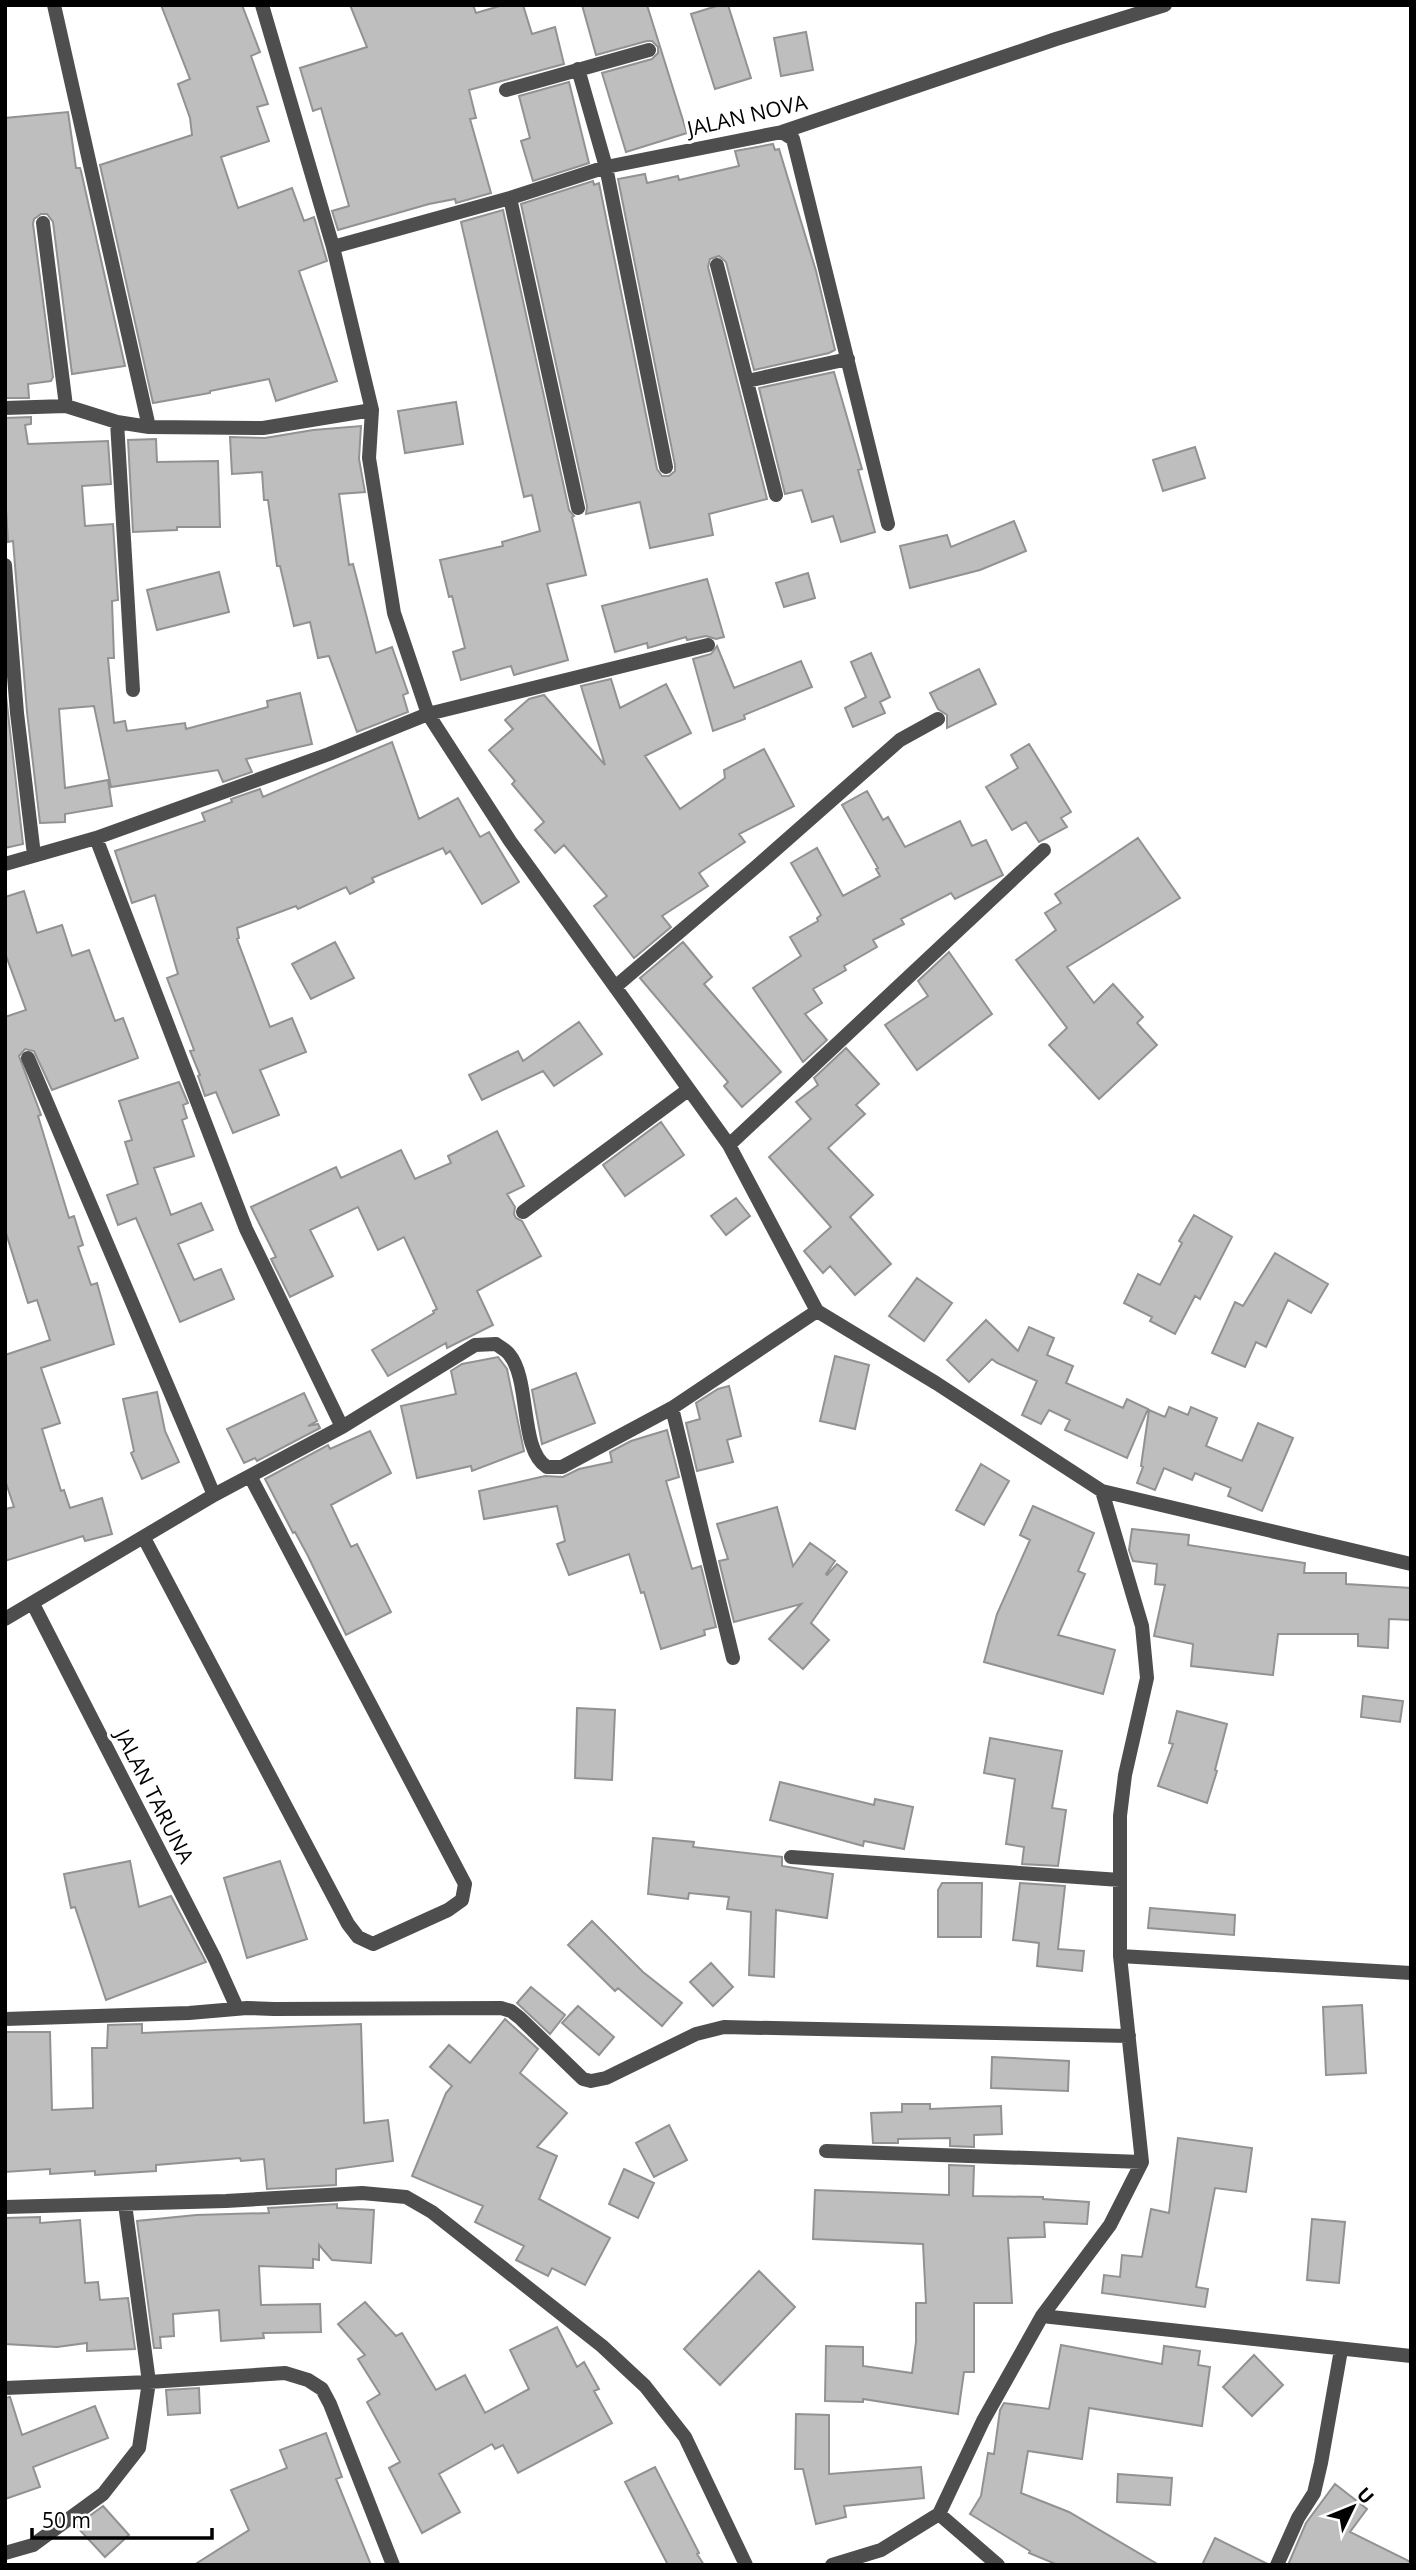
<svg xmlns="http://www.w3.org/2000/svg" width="1416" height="2570" font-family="'Open Sans',sans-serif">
<rect width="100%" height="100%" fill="#fff"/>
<!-- building -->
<path fill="#bebebe" stroke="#929292" stroke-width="2" d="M161 5H242L260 52 251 56 268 104 257 107 269 141 221 157 238 208 292 188 304 221 314 217 327 261 299 271 337 381 276 401 269 379 210 391V393L153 403 100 165 192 135 190 118 178 84 190 79Z
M350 5H473L476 13 503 5H523L532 34 555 27 564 64 469 90 476 118 470 119 491 193 456 203 455 199 429 204 338 230 332 211 349 206 321 108 313 111 300 68 367 47Z
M582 5H647L687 133 626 152 602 73 652 59 658 53V47L652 41H647L596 55Z
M720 5H728L751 78 715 89 691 14Z
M806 32 813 70 781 76 774 38Z
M569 82 589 163 533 181 521 141 530 138 519 96Z
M68 112 76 168H80L81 171 125 366 72 374 53 222 47 214H41L34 219 33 224 53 377 51 381 28 384 29 398H5V118Z
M773 144 775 150 779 149 816 271 835 350 829 353 754 370 726 262 719 256 710 259 708 267 767 499 709 514 713 535 650 548 640 502 586 514 587 506 521 204 593 181 594 185 599 183 657 469 662 476H669L675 471V465L618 179 645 174 647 183 678 176 679 180 739 166 735 151Z
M503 210 569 510 574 516 572 517 586 575 547 584 568 660 514 675 511 666 461 680 453 652 465 648 452 596 449 597 440 560 503 546 502 542 540 531 532 495 524 497 461 222Z
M834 372 862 469 858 470 875 532 841 542 833 516 812 522 802 490 785 494 759 388Z
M456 402 463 444 405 453 398 411Z
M31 417V424L25 425 28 444 108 441 111 484 82 486 85 526 113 524 118 600 112 601 114 658H108L114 723 125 721 127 731 185 723 186 729 268 707 267 701 300 693 312 744 246 759 252 772 223 782 218 770 111 787 94 706 59 709 65 788 108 780 112 806 65 814V822L40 823 27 712 13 541 8 542 5 492V418Z
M361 426 359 459 365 492 339 494 349 565 353 564 376 653 392 647 408 693 403 695 408 712 357 732 329 656 318 658 310 622 294 626 280 566H277L268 500H264L262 472 232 474 230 437 265 438 313 430Z
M156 439 157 462 218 461 220 527H177V530L133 532 128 440Z
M1195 447 1205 478 1163 491 1153 460Z
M1014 521 1026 551 980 570 910 588 900 546 947 535 951 547Z
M219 572 229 612 157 630 147 590Z
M808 573 815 598 784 607 776 583Z
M707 579 724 637 716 639 706 636 687 640 686 637 648 648 647 643 615 652 602 606Z
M717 646 734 688 801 661 812 687 744 715 745 719 713 731 693 659 711 654Z
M871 653 890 697 880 702 885 713 853 727 845 708 866 697 851 662Z
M979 669 996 704 947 728V715L938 709 930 693Z
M611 679 620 708 666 684 691 733 645 756 680 809 725 778 724 770 764 749 794 806 739 834 745 842 699 873 708 886 662 916 671 927 634 958 594 906 607 896 564 845 555 853 535 830 544 822 512 784 515 781 489 750 513 729 505 720 529 699 544 695 605 765 581 686Z
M5 687 23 844 5 848Z
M392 742 419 819 458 798 480 837 489 832 519 882 482 904 450 851 446 854 443 848 372 878 374 882 350 894 346 887 298 909 296 906 237 928 239 938 237 939 270 1027 292 1018 306 1052 260 1070 279 1115 233 1133 216 1092 205 1096 198 1076 200 1075 190 1051 194 1050 167 978 178 974 155 895 132 903 115 851 205 821 202 813 232 802 231 799 260 789 263 797Z
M1029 744 1071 812 1061 818 1067 827 1039 842 1026 822 1012 830 986 787 1018 768 1011 755Z
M867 791 883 820 888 817 905 847 960 821 972 846 986 840 1003 875 955 899 951 893 901 919 904 924 873 940 877 947 844 966 846 970 813 989 822 1003 805 1014 827 1040 803 1062 753 988 801 956 790 937 818 921 817 918 821 915 791 863 817 848 843 896 880 876 876 869 878 868 842 805Z
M1138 838 1180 898 1067 967 1094 1003 1113 984 1143 1017 1137 1023 1157 1045 1099 1099 1049 1045 1067 1028 1016 960 1056 930 1045 913 1061 903 1055 894Z
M24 891 37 933 62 925 72 956 89 950 115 1021 123 1018 138 1058 52 1090 34 1051 25 1049 19 1056 41 1115 38 1116 69 1218 74 1216 83 1245 78 1247 91 1285 97 1283 114 1344 41 1368 60 1423 42 1429 61 1491 64 1490 70 1508 102 1498 112 1534 85 1541 83 1536 5 1561V1509L14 1507 5 1480V1355L50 1340 37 1300 28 1303 5 1230V1017L26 1010 5 953V897Z
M335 942 354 978 311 999 292 964Z
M683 942 712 977 704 984 781 1072 742 1107 724 1086 728 1082 640 978Z
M949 952 992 1014 917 1070 885 1025 928 996 918 981Z
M579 1022 602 1054 554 1086 543 1071 482 1100 469 1075 518 1051 523 1061Z
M846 1048 879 1084 856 1105 865 1114 828 1148 873 1195 850 1217 891 1264 855 1295 830 1266 823 1273 804 1251 831 1227 769 1157 811 1119 796 1102 818 1085 814 1078Z
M179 1082 188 1103 183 1105 187 1118 182 1120 194 1156 154 1168 171 1215 201 1203 213 1230 178 1244 194 1280 221 1269 234 1299 180 1322 136 1218 118 1225 107 1195 138 1184 125 1142 132 1140 119 1101Z
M661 1122 684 1155 625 1196 603 1165Z
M497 1131 524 1186 507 1194 515 1207 514 1214 516 1218 522 1221 541 1256 477 1291 493 1325 447 1348 446 1343 388 1376 372 1350 434 1313 433 1311 437 1309 404 1237 378 1250 358 1207 310 1230 333 1276 290 1297 271 1259 276 1257 251 1207 336 1167 341 1178 401 1150 415 1179 451 1163 448 1156Z
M736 1198 750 1216 726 1235 711 1216Z
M1194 1215 1232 1237 1200 1299 1195 1296 1175 1334 1150 1321 1152 1317 1124 1303 1138 1274 1160 1285 1182 1243 1179 1241Z
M1275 1253 1328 1284 1311 1313 1288 1300 1266 1347 1256 1342 1245 1367 1212 1353 1235 1302 1243 1306Z
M917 1278 952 1303 924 1341 889 1316Z
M986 1320 1018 1351 1029 1327 1054 1338 1047 1355 1073 1366 1066 1383 1123 1408 1127 1399 1148 1409 1127 1458 1065 1430 1070 1420 1049 1410 1041 1424 1022 1415 1037 1381 997 1363 992 1359 969 1382 947 1360Z
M835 1356 869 1365 855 1429 820 1421Z
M498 1357 507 1369 524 1451 472 1471 471 1466 417 1478 401 1406 456 1394 451 1371 462 1364Z
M576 1373 595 1423 542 1444 532 1390Z
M729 1386 741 1436 727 1440 733 1462 697 1471 686 1423 700 1419 696 1403 718 1389Z
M157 1392 165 1431 179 1462 142 1479 131 1453 134 1451 123 1399Z
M304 1393 317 1421 308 1426 318 1424 320 1428 257 1461 255 1458 244 1463 227 1429Z
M1169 1407 1188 1415 1191 1407 1217 1418 1206 1446 1242 1461 1258 1423 1293 1438 1262 1511 1228 1496 1231 1488 1195 1473 1192 1480 1164 1468 1155 1490 1137 1483 1143 1467 1141 1466 1149 1410 1165 1417Z
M667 1430 679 1477 666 1481 692 1569 701 1566 716 1627 704 1630 705 1635 661 1649 644 1592 641 1593 629 1554 569 1575 557 1544 565 1541 557 1506 484 1519 479 1491 545 1476 563 1477 579 1469 612 1462 610 1452 631 1441Z
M370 1431 391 1473 331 1505 351 1547 357 1544 391 1612 346 1635 308 1556 295 1532 293 1533 265 1479 328 1445 330 1449Z
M981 1464 1009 1481 984 1525 956 1510Z
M1033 1506 1094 1533 1078 1571 1085 1574 1058 1635 1115 1650 1103 1694 984 1662 997 1614 1030 1540 1020 1535Z
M777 1507 793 1566 810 1543 835 1561 826 1574 827 1575 837 1564 847 1572 811 1623 829 1640 803 1669 769 1639 801 1604 734 1622 719 1561 728 1559 717 1524Z
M1132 1529 1189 1535 1188 1545 1305 1563 1304 1573H1346V1584L1411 1588V1620L1389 1619 1388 1648 1358 1646V1634H1278L1273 1675 1191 1666 1193 1644 1154 1636 1165 1585 1155 1584 1157 1564 1133 1561 1129 1550Z
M1363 1696 1403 1701 1400 1722 1361 1717Z
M577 1708 615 1710 612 1780 575 1778Z
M1177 1711 1227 1724 1215 1770 1217 1771 1207 1803 1158 1786 1173 1744 1169 1743Z
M990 1738 1062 1751 1052 1808 1066 1810 1058 1866 1022 1864 1024 1847 1006 1844 1015 1779 984 1773Z
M780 1782 874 1805 875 1799 913 1807 904 1849 864 1841 863 1846 770 1820Z
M653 1838 694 1842 693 1847 782 1857V1866L833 1874 827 1918 776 1910 774 1977 749 1975 751 1912 727 1909 729 1897 689 1893 688 1899 648 1894Z
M130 1861 139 1907 171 1896 206 1962 106 2000 75 1907 71 1908 64 1874Z
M280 1861 307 1939 247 1958 224 1878Z
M942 1883H982L981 1937H938V1890Z
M1020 1883 1065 1886 1058 1949 1084 1951 1082 1971 1037 1966 1039 1943 1013 1940Z
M1150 1908 1235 1915 1234 1935 1148 1928Z
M592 1921 643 1972 682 2003 662 2026 618 1988 615 1991 568 1945Z
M711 1963 733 1987 713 2006 690 1982Z
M531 1987 565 2015 550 2034 517 2003Z
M1362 2005 1366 2073 1326 2075 1323 2007Z
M578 2006 614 2037 599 2055 562 2023Z
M505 2019 538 2049 520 2073 567 2113 537 2147 557 2156 539 2199 610 2238 585 2285 552 2268 548 2276 516 2260 524 2246 475 2222 483 2206 412 2176 446 2093 452 2086 430 2067 449 2045 470 2063Z
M142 2024V2033L361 2024 364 2123 388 2120 393 2161 336 2169V2185L267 2189 264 2159 241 2161 240 2158 156 2165V2171L95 2175V2171L50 2174V2169L5 2172V2032H50L52 2110 93 2108 92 2048H107L108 2025Z
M992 2057 1069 2061 1068 2091 991 2088Z
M902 2104H930V2109L1001 2106 1002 2134 974 2135V2147L950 2146V2138L898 2139V2143H873L871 2113 902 2112Z
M669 2125 687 2160 654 2177 636 2143Z
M1178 2138 1252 2148 1246 2192 1215 2188 1196 2287 1208 2289 1205 2307 1102 2293 1104 2275 1120 2277 1122 2255 1142 2257 1151 2209 1169 2213Z
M949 2165 974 2166 973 2196 1043 2197V2199L1089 2202 1087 2224 1044 2222 1045 2237 1008 2238 1012 2303H974V2372H964L958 2414 863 2399V2402L825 2401 826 2346 863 2347V2366L912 2373 916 2342V2303H926L923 2244 813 2239 815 2190 949 2195Z
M624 2169 654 2183 638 2218 609 2204Z
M337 2204V2208L374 2210 371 2263 332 2260 319 2245V2260L313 2259V2268L259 2266 261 2305 320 2304 321 2332 263 2333 264 2338 221 2341 219 2310 173 2314 174 2336 160 2337 161 2348H154L137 2221 196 2215 269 2213 268 2208Z
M40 2217V2223L80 2220 85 2283 98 2282 100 2300 128 2298 135 2349 87 2351V2343L57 2347 5 2344V2218Z
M1312 2219 1345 2222 1339 2283 1307 2280Z
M759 2271 795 2307 720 2385 684 2349Z
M365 2302 396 2336 402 2333 436 2390 465 2375 485 2413 529 2389 510 2350 557 2327 577 2367 584 2362 599 2389 594 2391 612 2423 518 2473 503 2445 495 2449 492 2444 439 2474 460 2512 422 2533 389 2468 400 2462 367 2402 380 2394 358 2359 365 2355 338 2324Z
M1061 2345 1162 2364 1164 2346 1200 2351 1198 2365 1210 2367 1202 2426 1089 2408 1082 2459 1028 2451 1021 2493 1069 2512 1159 2565H1058L1029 2553 1030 2551 970 2514 981 2496 988 2453 994 2454 1000 2410 1004 2403 1049 2409Z
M1254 2355 1283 2385 1252 2416 1223 2387Z
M199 2388 200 2413 168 2415 166 2390Z
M10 2397 22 2435 95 2406 108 2438 33 2467 40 2487 5 2499V2398Z
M796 2414 829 2415V2474L921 2467 924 2498 844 2506 846 2517 816 2524 803 2469H795Z
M326 2433 342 2477 336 2479 371 2565H194L249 2530 231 2490 287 2468 280 2450Z
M655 2467 699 2553 697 2554 704 2565H668L625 2482Z
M1118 2474 1172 2478 1170 2505 1117 2502Z
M1335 2484 1367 2509 1350 2532 1411 2562V2565H1288L1306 2523Z
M103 2506 129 2535 105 2557 76 2526Z
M1215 2538 1268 2564V2565H1202Z"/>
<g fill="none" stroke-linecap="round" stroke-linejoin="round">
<!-- minor -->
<path stroke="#4e4e4e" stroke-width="14" d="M54 5 149 427
M262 5 333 247 372 410 369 458 394 613 428 714 510 841 729 1145 817 1311 936 1383 1102 1491 1411 1564
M578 69 606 167 666 467
M506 90 649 50
M782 132 793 139 888 524
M510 198 578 508
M43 223 66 406
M333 247 510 198 606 167 782 132 1056 39 1165 5
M717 265 776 495
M747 381 848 359
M5 408 66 406 117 422 149 427 263 428 372 410
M117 422 133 690
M5 565 17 713 34 855
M96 838 246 1229 342 1427
M5 864 96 838 329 754 428 714 708 645
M615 987 757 866 900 740 938 719
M28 1058 214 1495
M729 1145 1044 850
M523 1212 688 1090
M672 1408 733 1658
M144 1538 348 1924 358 1937 373 1944 448 1910 462 1900 465 1884 250 1476
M33 1604 215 1959 237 2008
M5 1619 214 1495 342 1427 475 1345 496 1344C500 1347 506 1350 509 1354 531 1380 519 1450 547 1467H562L672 1408 817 1311
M791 1857 1120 1880
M1120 1956 1411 1973
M5 2019 189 2013 247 2008 274 2009 501 2008 511 2011 520 2018 583 2079 591 2081 606 2078 696 2034 724 2027 1129 2036
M826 2151 1142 2162
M5 2207 226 2201 362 2193 406 2197 432 2212 602 2346 645 2386 685 2437 746 2565
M1042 2316 1411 2356
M5 2388 149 2382 285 2373 308 2380 322 2389 330 2404 393 2565
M939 2514 998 2565
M5 2553 33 2545 103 2494 139 2448 149 2382 125 2204
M832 2565 881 2550 939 2514 983 2421 1042 2316 1110 2225 1142 2162 1120 1956V1816L1125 1775 1147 1678 1142 1626 1102 1491
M1277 2565 1298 2518 1314 2493 1321 2463 1341 2350"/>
</g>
<g text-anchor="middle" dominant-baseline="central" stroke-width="7" stroke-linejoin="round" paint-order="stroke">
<!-- street labels -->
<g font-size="21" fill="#000" stroke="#fff">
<text transform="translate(747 115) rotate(-13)">JALAN NOVA</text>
<text transform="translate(155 1796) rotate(63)">JALAN TARUNA</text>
</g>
</g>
<!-- border -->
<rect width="1416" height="2570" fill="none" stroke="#000000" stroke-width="14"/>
<!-- north arrow -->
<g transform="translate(1353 2507) rotate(47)" stroke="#ffffff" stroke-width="5" paint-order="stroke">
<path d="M0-5L12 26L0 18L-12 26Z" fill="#000000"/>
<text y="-10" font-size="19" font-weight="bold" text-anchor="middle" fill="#000000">U</text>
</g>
<!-- scale -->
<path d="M32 2528v10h180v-10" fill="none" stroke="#000000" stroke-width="3.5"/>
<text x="42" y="2528" font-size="21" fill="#000000" stroke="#ffffff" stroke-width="5" paint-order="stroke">50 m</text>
</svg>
